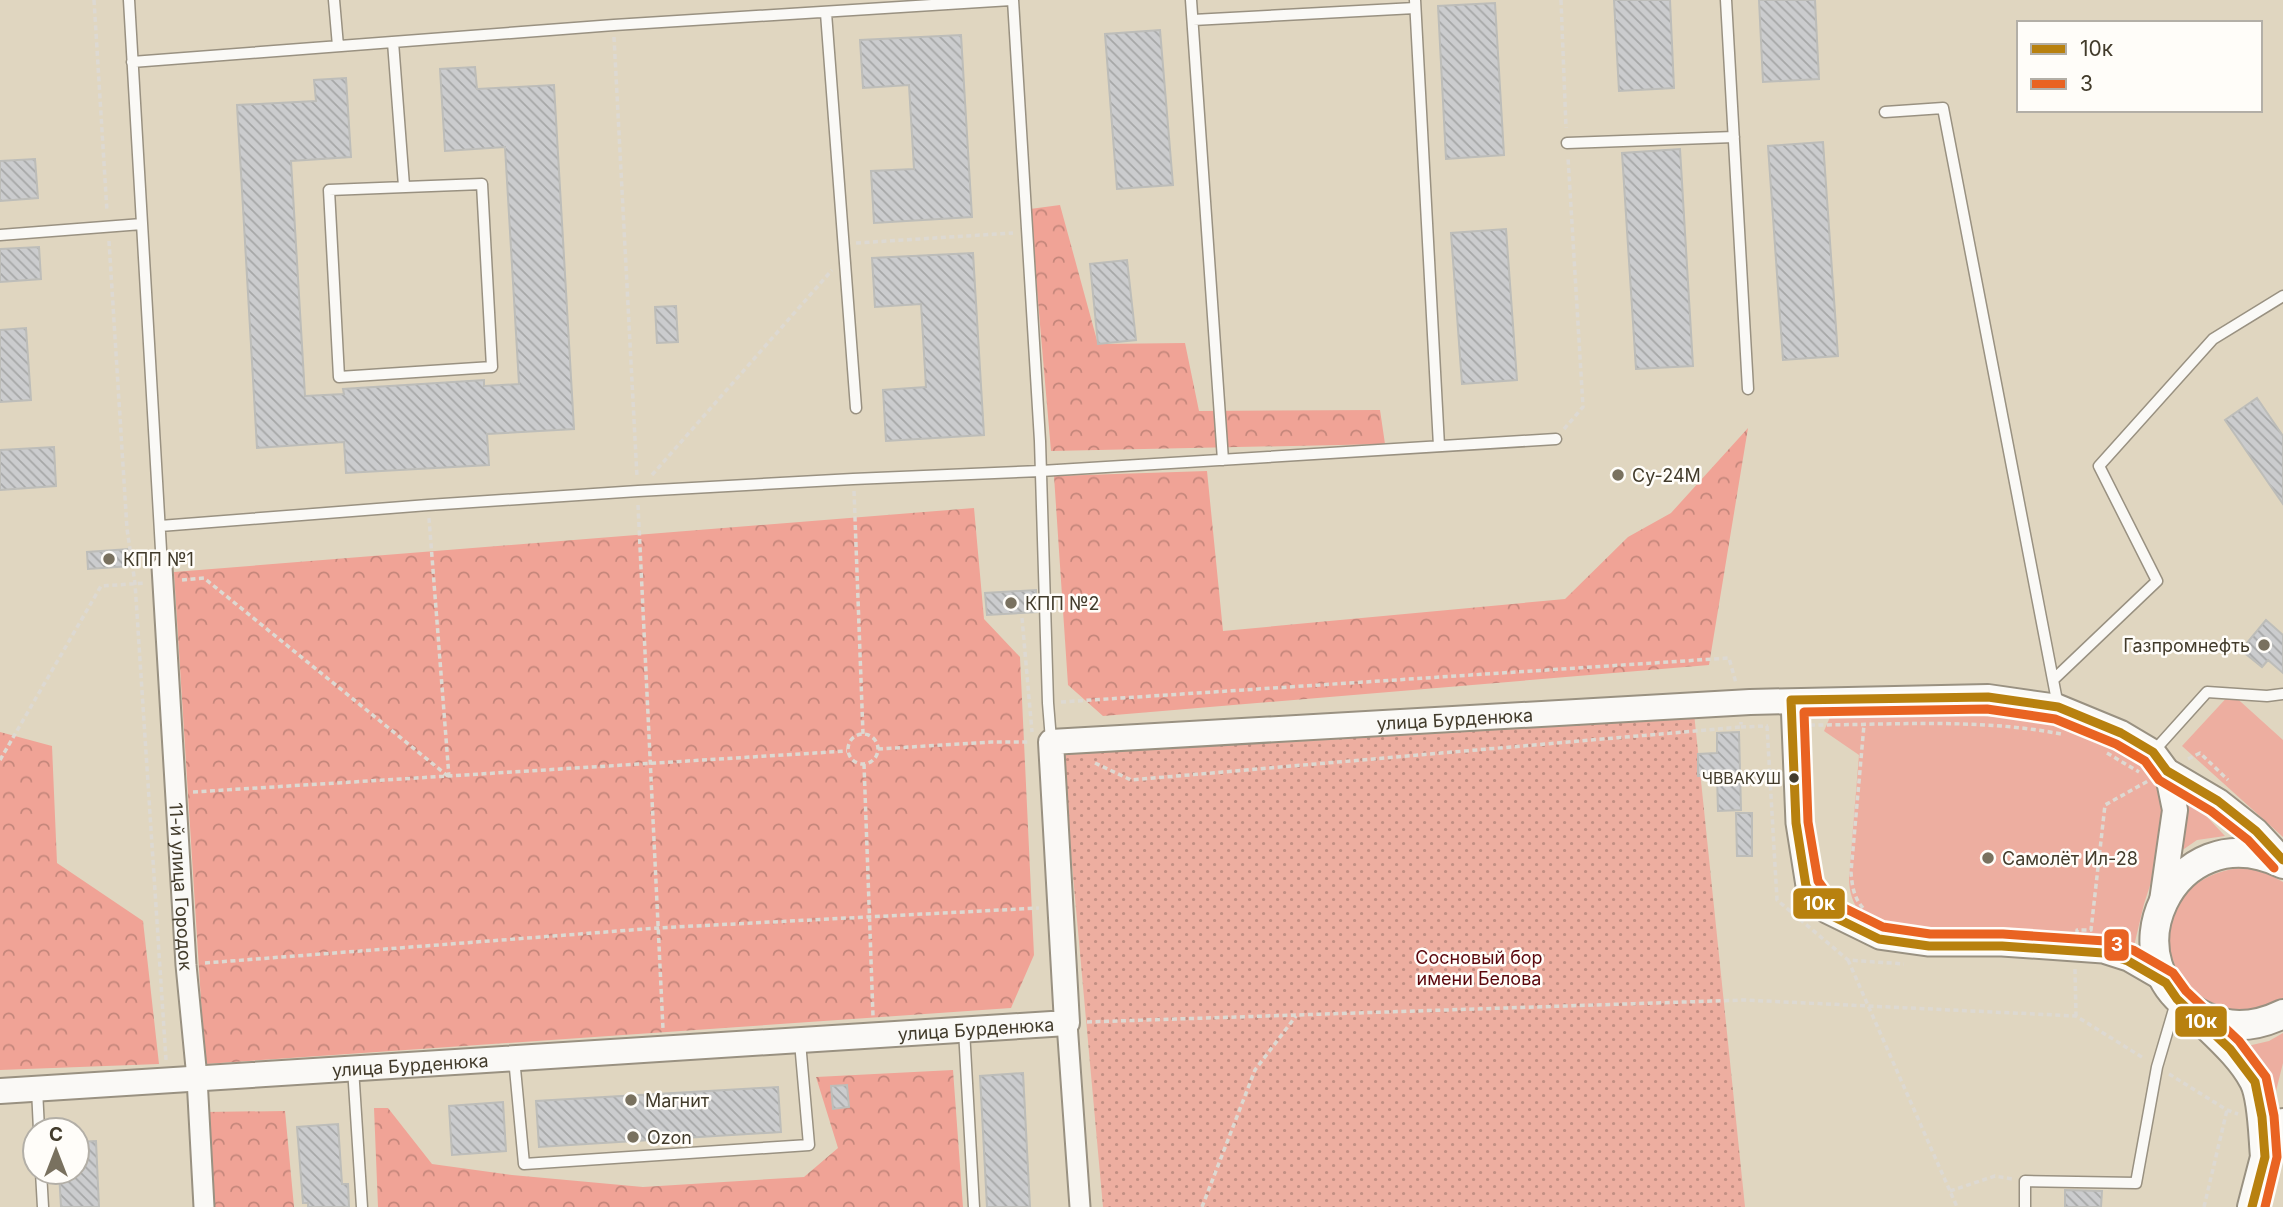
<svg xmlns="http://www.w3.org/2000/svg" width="2283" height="1207" font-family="Inter,sans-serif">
<defs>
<pattern id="forest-crowns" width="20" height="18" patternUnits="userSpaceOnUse" patternTransform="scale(1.75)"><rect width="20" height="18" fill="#f0a396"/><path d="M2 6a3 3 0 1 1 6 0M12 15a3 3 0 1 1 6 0" fill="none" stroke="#c4867b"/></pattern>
<pattern id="park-dots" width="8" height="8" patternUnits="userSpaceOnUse" patternTransform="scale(1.75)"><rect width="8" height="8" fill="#edaea0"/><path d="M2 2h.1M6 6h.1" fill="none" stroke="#c28f83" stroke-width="1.8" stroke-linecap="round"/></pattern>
<pattern id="building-back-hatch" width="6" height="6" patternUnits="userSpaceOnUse" patternTransform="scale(1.75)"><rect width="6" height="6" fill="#cbccce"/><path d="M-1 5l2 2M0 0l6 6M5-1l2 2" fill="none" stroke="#a6a7a7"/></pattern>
</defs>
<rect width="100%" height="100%" fill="#e0d6c0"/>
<!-- grass -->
<path fill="#edaea0" d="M2231 693 2283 740V837L2182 746Z
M1973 715 2039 721 2092 737 2146 765 2164 797V842L2144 904 2134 946 2082 938 1890 933C1864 922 1849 906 1849 878L1859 755 1824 731 1830 717Z
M2180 788 2225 836 2197 840 2171 858Z
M2247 868 2268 874 2283 882V998C2241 1026 2183 1007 2170 957 2157 906 2199 868 2247 868Z
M2283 1033V1063L2272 1107 2239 1048 2269 1041Z"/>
<!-- forest -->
<path fill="url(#forest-crowns)" d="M1060 205 1098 344 1185 343 1199 411 1380 410 1385 444 1051 451 1030 209Z
M1748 428 1709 665 1103 716 1068 685 1054 476 1207 471 1223 631 1565 599 1628 537 1671 513Z
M974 508 984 619 1020 657 1034 955 1011 1008 205 1064 174 572Z
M0 732 52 746 57 863 143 921 159 1064 0 1070Z
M953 1070 963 1207H378L374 1108H388L432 1164 512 1175 643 1187 804 1177 838 1148 816 1077Z
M285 1111 294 1207H212L205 1112Z"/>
<!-- park -->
<path fill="url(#park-dots)" d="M1694 713 1745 1207H1103L1062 754Z"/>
<!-- building -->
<path fill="url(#building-back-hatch)" stroke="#bdbdb9" stroke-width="2" d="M1614 0H1670L1674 88 1619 91Z
M1759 0H1815L1819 79 1763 82Z
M1495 3 1504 155 1446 159 1438 6Z
M1160 30 1173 185 1117 189 1105 34Z
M961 35 972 217 874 223 871 171 914 169 909 85 863 88 860 40Z
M475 67 477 89 554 85 574 429 487 434 489 465 346 473 344 442 257 448 237 105 316 101 314 80 346 78 351 157 291 161 305 396 344 394 343 389 484 380V386L519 384 505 147 445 151 440 69Z
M1823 142 1838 356 1783 360 1768 146Z
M1680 149 1693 366 1636 369 1622 153Z
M35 159 38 198 0 201V161Z
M1506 229 1517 380 1462 384 1451 233Z
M39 247 41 279 0 282V249Z
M973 253 984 435 886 441 883 390 926 387 921 304 875 307 872 258Z
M1127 260 1136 340 1098 344 1090 264Z
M676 306 678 342 657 343 655 307Z
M26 328 31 400 0 402V330Z
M2257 398 2283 436V504L2225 420Z
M54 447 56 486 0 490V450Z
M129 549 131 566 88 569 87 552Z
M1036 590 1037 612 987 615 985 593Z
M2266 620 2283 635V673L2268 660 2262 667 2241 650Z
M1739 732 1741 810 1718 811 1717 776H1698V754L1717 753V733Z
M1736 813H1752V856H1737Z
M1023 1073 1030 1207H987L980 1076Z
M847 1085 849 1107 833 1109 831 1086Z
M778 1087 781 1132 539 1147 536 1101Z
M503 1102 506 1151 452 1155 449 1106Z
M338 1124 342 1184H348L349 1207H308V1203H303L297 1127Z
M96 1141 99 1207H61L59 1172H77V1142Z
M2065 1190 2102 1191 2101 1207H2065Z"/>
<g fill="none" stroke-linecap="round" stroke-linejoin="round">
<defs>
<path id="service" d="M129 0 162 567
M334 0 338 46
M1013 0 1040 441 1048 703 1051 740
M1191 0 1223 460
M1415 0 1439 446
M1726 0 1748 389
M826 13 856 408
M1193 20 1415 8
M393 42 404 186
M132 62 614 25 1011 0
M1885 112 1943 108 2058 706
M1567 143 1734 137
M482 184 492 367 339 377 329 190Z
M0 235 142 224
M160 526 428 505 638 491 853 479 1041 471 1556 439
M2053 680 2157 581 2099 466 2213 339 2283 296
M2153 752 2207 692 2267 696 2283 694
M964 1030 974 1207
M514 1058 524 1164 809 1145 800 1042
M353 1068 362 1207
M37 1089 39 1130
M41 1172 43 1207
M2025 1207V1181L2136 1183 2157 1067 2177 999"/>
<g id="minor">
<path id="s1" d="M162 567 186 965 197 1078 204 1207"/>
<path d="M1791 700 1796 823 1806 886 1826 913 1879 939 1929 946H2002L2103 953 2128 961 2166 983"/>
<path d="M1067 1023 1080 1207"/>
</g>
<g id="tertiary">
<path d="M2162 901 2175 810 2167 771"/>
<path id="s2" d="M0 1091 1067 1023 1051 742 1750 702 1988 697 2058 707 2121 733 2153 752 2167 771 2218 801 2256 831 2283 860"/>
</g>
<path id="secondary" d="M2283 864C2173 810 2100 968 2206 1017 2231 1030 2258 1026 2283 1014
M2197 1016C2216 1035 2241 1056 2254 1081 2263 1099 2263 1136 2265 1157
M2252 1207 2265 1157 2283 1123"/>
</defs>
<!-- service casing -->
<use href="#service" stroke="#999181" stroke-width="13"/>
<!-- minor casing -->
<use href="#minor" stroke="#999181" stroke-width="23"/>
<!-- tertiary casing -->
<use href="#tertiary" stroke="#999181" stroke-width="28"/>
<!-- secondary casing -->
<use href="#secondary" stroke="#999181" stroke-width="32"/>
<!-- path -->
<path stroke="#ddd9d2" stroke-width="3.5" stroke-dasharray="5 3.5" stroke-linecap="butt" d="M94 0 107 212
M1561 0 1566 128
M614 37 637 477
M109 241 127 529 135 583 166 1060
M856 243 1013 233
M1564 429 1583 407 1568 157
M652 475 832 270
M854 491 863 734
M638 505 663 1029
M429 518 449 777
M182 580 204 578 449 777
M1022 618 1032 732
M1061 702 1729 658 1736 683
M1810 725C1893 725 1979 718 2061 734
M1767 726 1777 900 1848 960 1904 964
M1741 727 1768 726
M848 749a15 15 0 1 1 30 0a15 15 0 1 1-30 0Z
M878 749 991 742H1030
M2107 753 2139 772
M2188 759 2200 753 2228 780
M0 760 101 586 146 583
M1095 763 1131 780 1741 727V722
M864 764 873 1016
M193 792 847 751
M1863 908C1854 898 1852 886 1851 872L1864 725
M2077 934V930H2091L2105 805 2148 781
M1848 960 1957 1207
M205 963 657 928 1039 908
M2075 969 2076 1016
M1087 1022 1744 1000 2076 1016 2145 1059
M2169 1074 2227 1110 2238 1114
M1950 1191 1995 1176 2012 1179
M1202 1207 1255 1070 1296 1016
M2204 1207 2227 1110"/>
<!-- service -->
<use href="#service" stroke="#faf9f6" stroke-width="10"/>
<!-- minor -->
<use href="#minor" stroke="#faf9f6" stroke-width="19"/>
<!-- tertiary -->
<use href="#tertiary" stroke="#faf9f6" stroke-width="24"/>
<!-- secondary -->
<use href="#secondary" stroke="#faf9f6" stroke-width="28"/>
<defs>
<path id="bus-1" d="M1791 700 1796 823 1806 886 1826 913 1879 939 1929 946H2002L2103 953 2128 961 2166 983 2177 999 2230 1049 2255 1082 2262 1117 2265 1157 2252 1207
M1791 700 1988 697 2058 707 2121 733 2153 752 2167 771 2218 801 2256 831 2283 860"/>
<path id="bus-2" d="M2265 1207 2277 1157 2274 1116 2266 1077 2239 1041 2186 991 2173 973 2133 950 2105 941 2003 934H1930L1883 927 1834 903 1818 881 1808 822 1804 712 1987 709 2055 719 2116 744 2145 761 2159 780 2211 811 2248 840 2274 868"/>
</defs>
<!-- bus-1 casing -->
<use href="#bus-1" stroke="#fffdf9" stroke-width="14"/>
<!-- bus-2 casing -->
<use href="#bus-2" stroke="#fffdf9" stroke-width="14"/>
<!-- bus-1 -->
<use href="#bus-1" stroke="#b8810f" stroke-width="9"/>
<!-- bus-2 -->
<use href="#bus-2" stroke="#e96322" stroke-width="9"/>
</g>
<!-- markers -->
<g fill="#79715f" stroke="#fffdf9" stroke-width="2.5">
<circle cx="1618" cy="475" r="7"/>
<circle cx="109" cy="559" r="7"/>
<circle cx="1011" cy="603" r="7"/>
<circle cx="2264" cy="645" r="7"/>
<circle cx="1988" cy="858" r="7"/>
<circle cx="631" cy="1100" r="7"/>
<circle cx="633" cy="1137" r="7"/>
</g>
<circle fill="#423b2b" stroke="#fffdf9" stroke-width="2.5" cx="1794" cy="778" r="6"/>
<g text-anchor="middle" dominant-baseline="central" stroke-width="5" stroke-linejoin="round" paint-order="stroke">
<!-- bus labels -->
<g font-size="16" fill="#423b2b" stroke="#fffdf9" text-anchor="end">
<text x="1781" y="778">ЧВВАКУШ</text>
</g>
<!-- poi labels -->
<g font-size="18" fill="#423b2b" stroke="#fffdf9" text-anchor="start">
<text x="1632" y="475">Су-24М</text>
<text x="123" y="559">КПП №1</text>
<text x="1025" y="603">КПП №2</text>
<text x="2250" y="645" text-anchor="end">Газпромнефть</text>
<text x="2002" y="858">Самолёт Ил-28</text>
<text x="645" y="1100">Магнит</text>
<text x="647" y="1137">Ozon</text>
</g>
<!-- street labels -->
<g font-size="18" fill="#423b2b" stroke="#fffdf9">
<text stroke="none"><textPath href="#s2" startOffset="1755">улица Бурденюка</textPath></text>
<text stroke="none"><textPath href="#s1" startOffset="320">11-й улица Городок</textPath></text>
<text stroke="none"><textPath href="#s2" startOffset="978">улица Бурденюка</textPath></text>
<text stroke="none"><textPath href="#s2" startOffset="411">улица Бурденюка</textPath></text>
</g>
<!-- park labels -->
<g font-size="18" fill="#5b070d" stroke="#fffdf9">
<text x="1479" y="957">Сосновый бор<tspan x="1479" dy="21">имени Белова</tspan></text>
</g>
</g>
<g stroke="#fffdf9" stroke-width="2.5">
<rect x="1792" y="887" width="54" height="33" rx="7" fill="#b8810f"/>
<rect x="2103" y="928" width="27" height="34" rx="7" fill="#e96322"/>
<rect x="2174" y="1005" width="54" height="33" rx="7" fill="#b8810f"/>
</g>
<g font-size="19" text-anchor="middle" font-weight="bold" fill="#fff">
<text x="1819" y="910">10к</text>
<text x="2117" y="951">3</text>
<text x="2201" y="1028">10к</text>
</g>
<!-- legend -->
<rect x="2017" y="21" width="245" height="91" fill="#fffdf9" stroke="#b3afa7" stroke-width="2"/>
<rect x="2031" y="44" width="35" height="10" fill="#b8810f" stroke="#b3afa7" stroke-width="2"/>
<text x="2080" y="56" font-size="21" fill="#423b2b">10к</text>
<rect x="2031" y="79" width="35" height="10" fill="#e96322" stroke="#b3afa7" stroke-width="2"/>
<text x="2080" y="91" font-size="21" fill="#423b2b">3</text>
<!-- north arrow -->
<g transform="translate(56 1151)"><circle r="33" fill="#fffdf9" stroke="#b3afa7" stroke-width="2"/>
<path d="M0-5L12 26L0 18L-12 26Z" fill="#79715f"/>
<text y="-10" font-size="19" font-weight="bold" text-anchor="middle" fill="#423b2b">С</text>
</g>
</svg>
